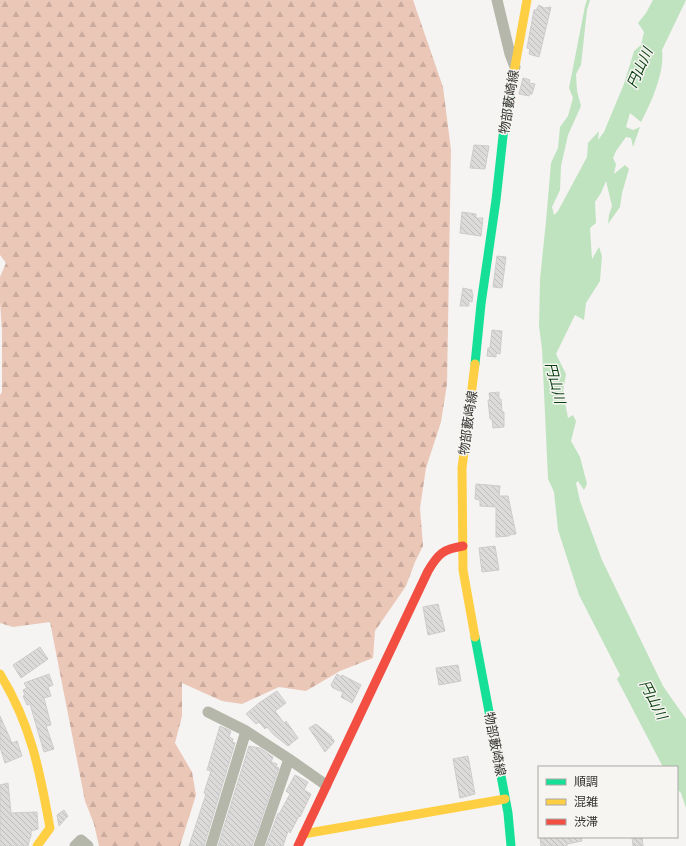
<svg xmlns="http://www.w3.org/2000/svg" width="686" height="846" font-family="Rubik,'Noto Sans JP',sans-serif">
<defs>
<pattern id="forest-firs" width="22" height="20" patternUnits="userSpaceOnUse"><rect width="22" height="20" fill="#ebc7b7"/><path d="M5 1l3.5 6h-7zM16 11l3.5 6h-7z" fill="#caab9e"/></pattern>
<pattern id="building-back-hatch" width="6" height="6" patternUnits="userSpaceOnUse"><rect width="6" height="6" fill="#dcdbda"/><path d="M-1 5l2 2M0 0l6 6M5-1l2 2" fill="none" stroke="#bdbcbc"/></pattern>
</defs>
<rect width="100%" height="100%" fill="#f5f4f3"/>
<!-- forest -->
<path fill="url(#forest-firs)" d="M0 0H413L443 87 451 150 447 384 441 422 426 468 420 508 423 546 415 562 406 586 375 631 373 658 340 671 306 691 279 687 242 704 222 701 182 683V716L175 743 192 772 196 795 180 846H99L94 824 85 801 50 622 13 627 0 623V395L2 392V331L0 302V277L6 263 0 255Z"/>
<!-- water -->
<path fill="#c0e3bf" d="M587 0H590L587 10 581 65 576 74 577 91 581 106 568 135 561 166 560 190 552 207 554 215 558 211 587 157 588 143 599 131 598 140 604 132 611 115 624 84 634 51 641 45 644 32 638 23 646 13 653 0H686L662 50C665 72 651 103 641 122L630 113 626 127 633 130 640 127 633 147 631 138 626 137 616 151 613 158 616 164 614 174 625 165 629 169 622 193 620 207 608 224 609 215 612 206 606 181 601 193 595 202 596 223 590 228 592 259 599 247 602 256 600 281 586 303 584 320 575 315 556 354 566 374 563 392 568 418 573 415 576 421 571 441 580 457 587 484 584 490 578 481 576 483 580 501 602 560 663 686 686 719V808L681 793 677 789V767H663L617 679 620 675 579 595 558 530 554 492 548 479 542 349 539 326 540 279 546 221 551 163 558 148 560 127 568 116 573 98 569 88 585 6Z"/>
<!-- building -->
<path fill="url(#building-back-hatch)" stroke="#cdcccc" d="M539 5 544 8 551 7 539 57 529 54 530 49 527 48 534 10H536Z
M523 78 530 80 529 83 535 84 532 94H529V96L519 94Z
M474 145 489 146 485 169 470 168Z
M462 212 476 214V218H483L481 236 460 233Z
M497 256 506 257 502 288 493 287Z
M463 288 472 290V293L473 294 472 302 469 301V306H460Z
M492 330 502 331 500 354 496 353V357L487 356 488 348H490Z
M499 392V399H501L502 412H504V427L493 428 492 419H490L488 400H490L489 393Z
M476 484 500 486 499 496H508L516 534 509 535V536L496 537V507L480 506V500L475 499Z
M495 546 499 570 482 572 479 548Z
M438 604 445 631 428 635 423 607Z
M40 647 48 659 21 678 13 665Z
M458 665 461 681 439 685 436 668Z
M49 674 53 685 48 687 51 696 44 698 51 725 46 726 54 749 44 752 30 704 27 705 23 696 25 695 23 690 27 688 24 683Z
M337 674 341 677 342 675 361 685 352 703 341 697 343 692 333 688 331 685Z
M277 691 286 703 275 711 284 723 286 721 298 738 288 746 274 735 267 727 265 729 259 722 256 724 246 714 259 703Z
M0 716 12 743 17 741 22 756 5 763 0 747Z
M316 724 332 737 331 738 334 740V742L325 752 309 728Z
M220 726 231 731 229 737 233 739 232 742 235 743 204 846H189L206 794 204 793 211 771 207 770Z
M249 746 260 748 273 757 271 762 277 764 276 767 279 768 252 846H218Z
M468 756 475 794 460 798 453 759Z
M295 775 308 782 304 790 311 794 300 817 299 816 290 833 288 831 283 846H266L278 813 279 814 290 794 286 791Z
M8 783 11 813 37 812 38 829 31 831V837L30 838 28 846H0V785Z
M64 810 68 816 59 826 57 815Z
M540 837H581L582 841 567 844V846H541Z
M632 837H642L643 846H633Z"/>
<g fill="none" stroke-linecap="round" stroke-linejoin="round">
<!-- street -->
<path stroke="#b4b7a9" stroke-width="11" d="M497 0 510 54 515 67
M208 712 246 731 289 759 326 785
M75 846 81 840 88 846
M211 846 246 731
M259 846 289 759"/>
<!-- fast -->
<path stroke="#16e098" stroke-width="9" d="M475 364 481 304 496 200 504 127 514 72
M475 637 508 813 511 846"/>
<!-- slow -->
<path stroke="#ffcf43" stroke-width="9" d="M514 72 527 0
M475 364 462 468 463 570 475 637
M0 674C31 724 40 772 50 828L37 846
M303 834 505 799"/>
<!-- jam -->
<path stroke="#f24e42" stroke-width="9" d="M298 846 428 571C438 554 443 549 463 546"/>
</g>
<g text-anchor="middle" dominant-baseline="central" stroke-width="3" stroke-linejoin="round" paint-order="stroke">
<!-- street labels -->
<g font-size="13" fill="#333331" stroke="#f6f5f2">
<text transform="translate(509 102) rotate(-81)">物部藪崎線</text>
<text transform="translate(468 423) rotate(-82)">物部藪崎線</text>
<text transform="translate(495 744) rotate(79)">物部藪崎線</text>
</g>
<!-- water labels -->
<g font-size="14" font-style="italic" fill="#093e0e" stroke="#f6f5f2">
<text transform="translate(640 68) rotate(-66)">円山川</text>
<text transform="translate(555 383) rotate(76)">円山川</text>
<text transform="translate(653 700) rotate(63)">円山川</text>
</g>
</g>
<!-- legend -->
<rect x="538" y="766" width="140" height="72" fill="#f6f5f2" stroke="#a8a7a5"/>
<rect x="546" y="779" width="20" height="6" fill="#16e098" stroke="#a8a7a5"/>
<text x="574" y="786" font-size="12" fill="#333331">順調</text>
<rect x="546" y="799" width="20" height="6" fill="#ffcf43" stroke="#a8a7a5"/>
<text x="574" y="806" font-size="12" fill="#333331">混雑</text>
<rect x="546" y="819" width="20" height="6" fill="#f24e42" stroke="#a8a7a5"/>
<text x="574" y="826" font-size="12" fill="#333331">渋滞</text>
</svg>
